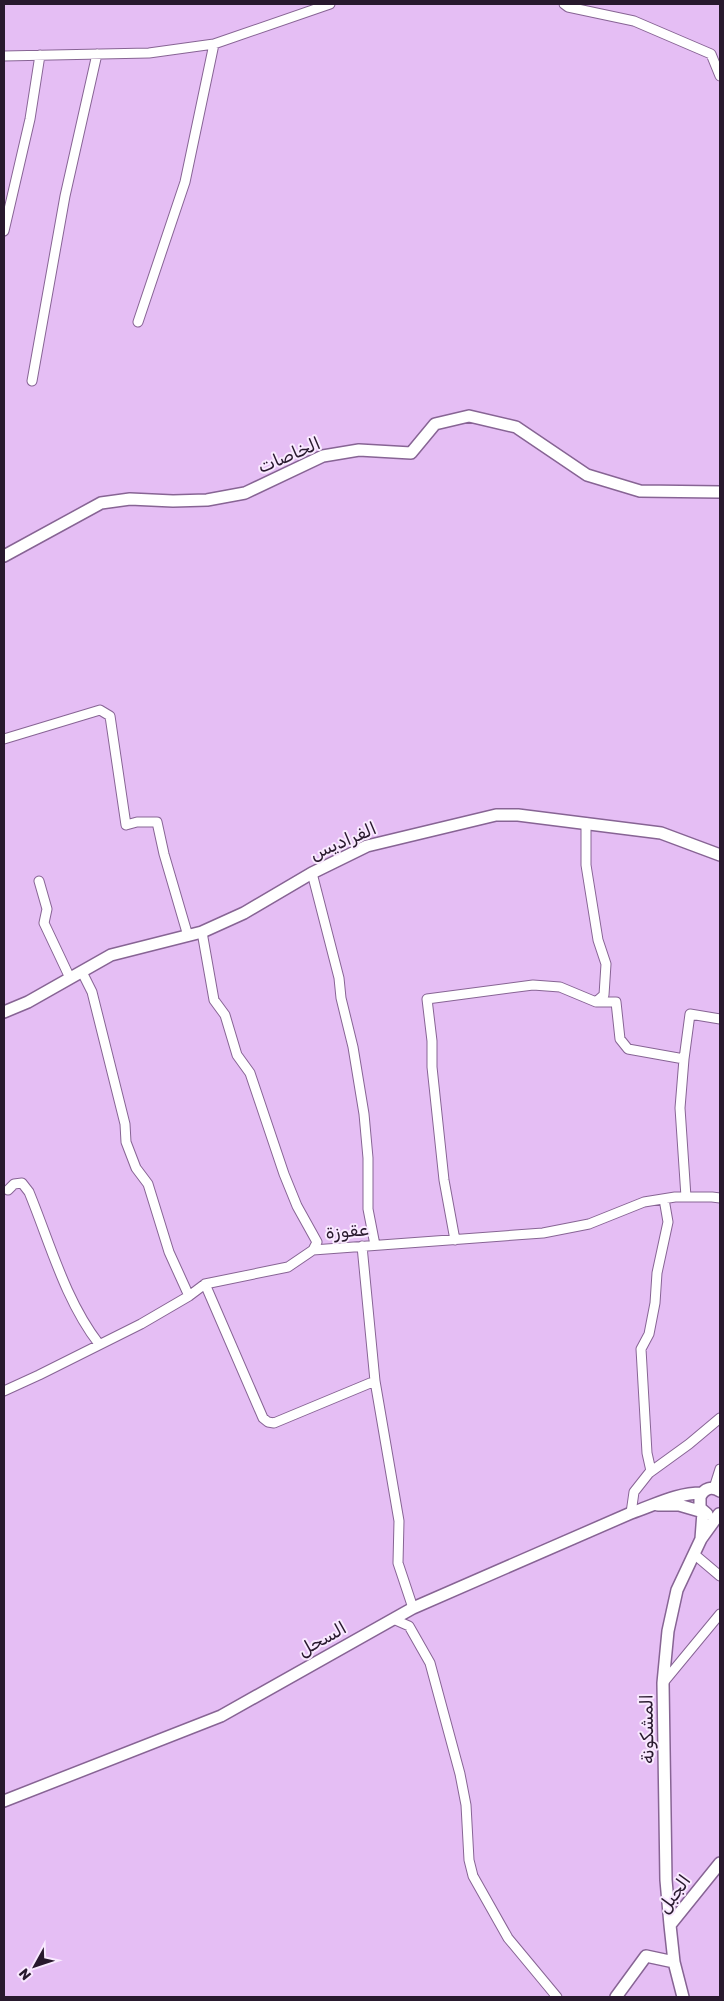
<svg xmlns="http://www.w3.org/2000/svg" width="724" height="2001" font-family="Rubik,'Noto Naskh Arabic',sans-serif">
<rect width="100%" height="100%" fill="#e5bef4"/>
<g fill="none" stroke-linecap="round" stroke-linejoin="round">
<defs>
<path id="minor" d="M564 4 568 7 634 21 711 54 720 76
M4 56 149 53 214 44 330 4
M4 231 30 119 40 55
M138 322 185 182 214 44
M32 381 65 196 97 54
M4 739 100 710 110 716 126 825 137 822H157L164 854 188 936
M586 823V865L598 940 606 964 604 995 596 1002
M312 873 339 978 341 998 353 1047 364 1114 368 1158V1209L375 1245
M39 881 47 909 44 923 70 978
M202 932 214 1000 225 1015 237 1055 250 1073 284 1174 297 1206 317 1242 313 1250
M82 972 92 992 125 1124 126 1142 136 1168 148 1184 169 1252 189 1296
M684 1059 690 1014 720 1019
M8 1190 14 1184 22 1183 29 1192C50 1243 65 1300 99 1344
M455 1240 444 1180 432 1067V1041L427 999 533 985 560 987 596 1002H616L620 1039 628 1049 684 1059 680 1108 686 1197
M205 1284 263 1418 268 1422 274 1423 375 1381 362 1246
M375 1381 399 1521 398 1563 413 1608
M4 1391 39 1375 141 1324 189 1296 205 1284 288 1267 313 1250 543 1233 589 1224 644 1202 675 1197H712L720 1198
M651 1471 647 1453 641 1349 649 1334 655 1303 657 1273 668 1222 664 1199
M714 1488 720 1469
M631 1513 634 1492 649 1473 689 1444 720 1418
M694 1554 720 1576
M393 1619 409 1626 430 1663 460 1774 466 1805 469 1860 473 1876 508 1938 557 1997
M663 1683 720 1614"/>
<path id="tertiary" d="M4 556 101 503 130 499 173 501 207 500 245 493 323 456 359 450 411 453 435 424 469 416 516 427 587 475 640 491 720 492
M4 1012 28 1002 111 955 202 932 244 913 312 873 367 846 496 815H518L661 833 720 855
M658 1505H679L703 1512 701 1539
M707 1514 700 1508V1497C704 1488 712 1486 720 1491
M4 1801 221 1716 413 1608 631 1513C655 1505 676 1493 702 1493
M670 1925 666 1880 663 1683 668 1631 677 1590 701 1539 719 1514
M674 1962 683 1997
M616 1997 646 1956 674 1962 670 1925 720 1863"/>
</defs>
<!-- minor casing -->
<use href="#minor" stroke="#876494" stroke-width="11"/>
<!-- tertiary casing -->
<use href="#tertiary" stroke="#876494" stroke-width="14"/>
<!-- minor -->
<use href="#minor" stroke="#fff" stroke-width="9"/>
<!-- tertiary -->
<use href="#tertiary" stroke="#fff" stroke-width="11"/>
</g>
<g text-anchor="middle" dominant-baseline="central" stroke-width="4" stroke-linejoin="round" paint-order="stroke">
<!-- street labels -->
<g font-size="18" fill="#28192d" stroke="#f9e9ff">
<text transform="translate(289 455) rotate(-23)">الخاصات</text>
<text transform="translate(343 841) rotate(-23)">الفراديس</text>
<text transform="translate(347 1231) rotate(-5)">عقوزة</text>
<text transform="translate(322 1639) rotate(-29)">السحل</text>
<text transform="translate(647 1729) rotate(-91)">المشكونة</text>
<text transform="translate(674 1894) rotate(-54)">الجبل</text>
</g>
</g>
<!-- border -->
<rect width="724" height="2001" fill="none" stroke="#28192d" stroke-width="10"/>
<!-- north arrow -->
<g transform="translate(35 1966) rotate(230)" stroke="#f9e9ff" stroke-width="4" paint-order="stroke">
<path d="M0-4L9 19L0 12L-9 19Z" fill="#28192d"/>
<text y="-8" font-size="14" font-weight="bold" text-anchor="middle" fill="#28192d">N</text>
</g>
</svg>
